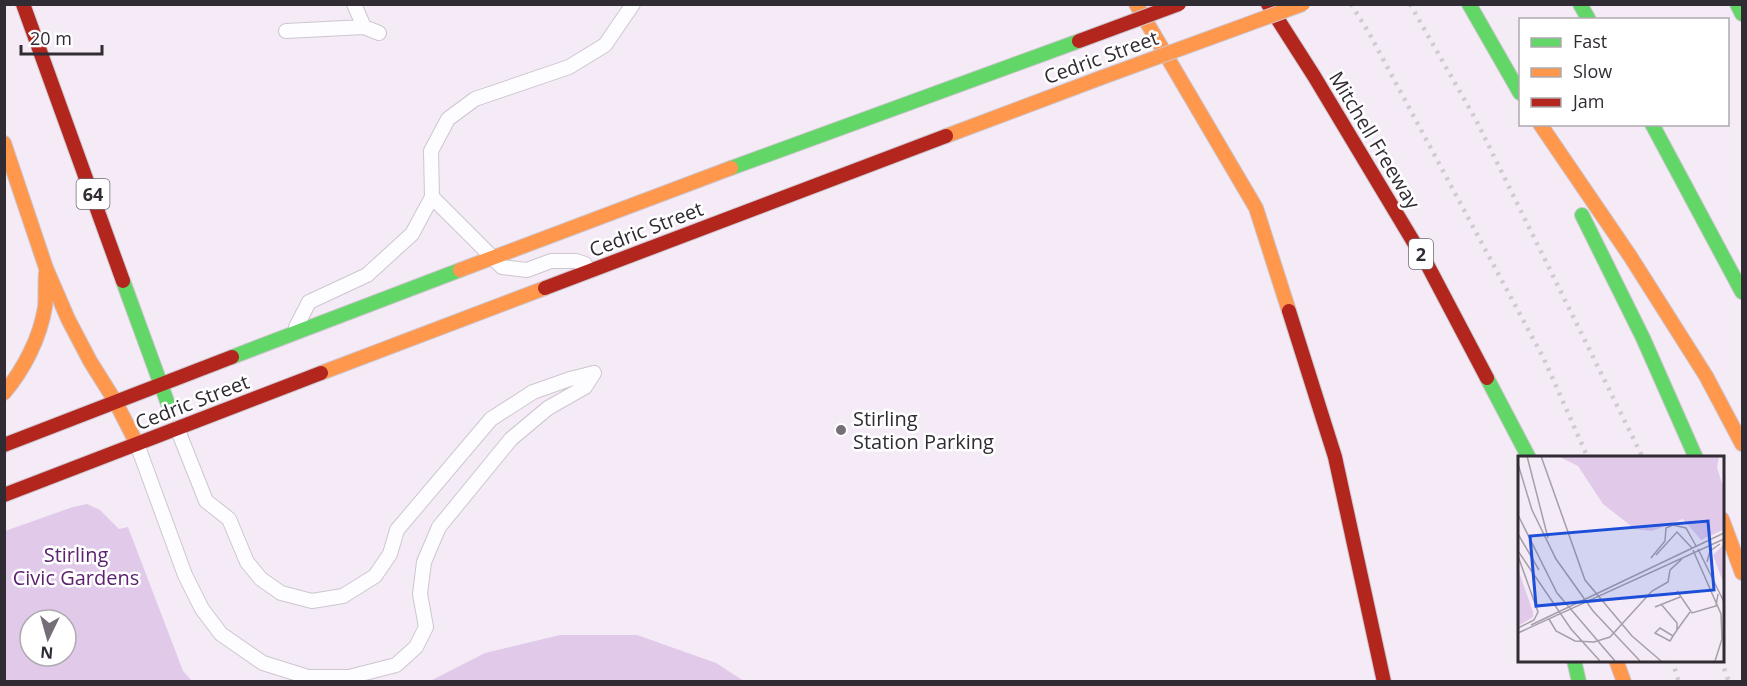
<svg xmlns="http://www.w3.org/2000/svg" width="1747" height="686" font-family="'Open Sans',sans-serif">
<rect width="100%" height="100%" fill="#f4ebf7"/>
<!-- green -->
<path fill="#e1c9ea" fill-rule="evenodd" d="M87 504 100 510 119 529 128 527 183 671 192 681H5V531L73 507ZM30 620H66V656H30Z
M560 635H637L716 663 744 681H430L485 653Z"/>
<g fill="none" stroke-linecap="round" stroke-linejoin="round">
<defs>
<path id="lane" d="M354 4 364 27
M286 31 364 27 379 33
M432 197 502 267 527 270 551 261H576L585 264
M296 327 309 302 367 275 412 234 432 197 431 151 448 119 475 99 569 67 605 45 633 4
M177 428 206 501 229 519 247 562 261 579 281 593 312 601 343 596 375 576 390 554 397 530 491 419 533 392 570 379 594 373
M137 444 185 575 202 609 221 634 263 663 308 677H349L396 665 416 647 426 627 420 594 424 562 439 527 511 439 548 408 585 387 594 373"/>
<path id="fast" d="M1469 4 1520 93
M1580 4 1589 20
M1737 4 1742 14
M1652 124 1742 292
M731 168 1079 41
M1582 215 1643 338 1696 458
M123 281 168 404
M232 357 460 270
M1487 378 1529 458
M1574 660 1579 682"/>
<path id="slow" d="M1136 4 1256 208 1289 311
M1540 124 1630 256 1706 376 1742 444
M946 136 1103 77
M4 143 46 268 68 319 90 361 115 401 137 444
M460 270 731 168
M321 373 545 288
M4 393C24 369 40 338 45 307 46 296 45 284 46 273
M1722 519 1742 573
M1616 660 1624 682"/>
<path id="jam" d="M23 4 123 281
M1268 4 1314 76 1428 266 1487 378
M545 288 946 136
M1289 311 1335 457 1384 682
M4 445 232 357
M4 495 321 373"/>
</defs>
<!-- lane casing -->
<use href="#lane" stroke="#cdc6d0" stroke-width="16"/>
<!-- fast casing -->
<use href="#fast" stroke="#cdc6d0" stroke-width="16"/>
<!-- slow casing -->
<use href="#slow" stroke="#cdc6d0" stroke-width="16"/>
<!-- jam casing -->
<use href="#jam" stroke="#cdc6d0" stroke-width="16"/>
<!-- lane -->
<use href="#lane" stroke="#fdfcfe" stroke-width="14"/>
<!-- fast -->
<use href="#fast" stroke="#63d668" stroke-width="14"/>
<!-- slow -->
<use href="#slow" stroke="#ff974d" stroke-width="14"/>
<!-- jam -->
<use href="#jam" stroke="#b3261e" stroke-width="14"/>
<!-- rail -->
<path stroke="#cfccd0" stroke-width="4.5" stroke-dasharray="3 6" stroke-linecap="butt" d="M1351 4 1369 33 1544 359 1588 458
M1410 4 1476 120 1643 458
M1672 660 1679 682
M1721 660 1729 682"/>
<defs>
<path id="slow-bridge" d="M1103 77 1303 4"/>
<path id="jam-bridge" d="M1079 41 1179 4"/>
</defs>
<!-- slow-bridge casing -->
<use href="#slow-bridge" stroke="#cdc6d0" stroke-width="16" stroke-linecap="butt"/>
<!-- jam-bridge casing -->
<use href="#jam-bridge" stroke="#cdc6d0" stroke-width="16" stroke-linecap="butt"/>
<!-- slow-bridge -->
<use href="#slow-bridge" stroke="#ff974d" stroke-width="14"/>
<!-- jam-bridge -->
<use href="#jam-bridge" stroke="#b3261e" stroke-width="14"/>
</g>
<!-- markers -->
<circle fill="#756e78" stroke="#fff" stroke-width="2" cx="841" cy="430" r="6"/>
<g text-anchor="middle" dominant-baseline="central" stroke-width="5" stroke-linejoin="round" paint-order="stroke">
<!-- shield labels -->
<g fill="#fff" stroke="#6f6b71" stroke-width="1.5">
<rect x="76.5" y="179" width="33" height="30" rx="4.5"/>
<rect x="1409" y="239" width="24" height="30" rx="4.5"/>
</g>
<g font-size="18" font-weight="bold" fill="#312b34">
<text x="93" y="194">64</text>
<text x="1421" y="254">2</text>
</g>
<!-- street labels -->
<g font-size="20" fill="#312b34" stroke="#fff">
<text transform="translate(1101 57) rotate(-20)">Cedric Street</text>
<text transform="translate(1375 140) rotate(59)">Mitchell Freeway</text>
<text transform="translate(646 229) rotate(-21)">Cedric Street</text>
<text transform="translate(192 402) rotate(-21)">Cedric Street</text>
</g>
<!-- poi labels -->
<g font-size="20" fill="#312b34" stroke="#fff" text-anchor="start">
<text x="853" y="418">Stirling<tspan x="853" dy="23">Station Parking</tspan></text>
</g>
<!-- park labels -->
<g font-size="20" fill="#5c216f" stroke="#fff">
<text x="76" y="554">Stirling<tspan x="76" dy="23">Civic Gardens</tspan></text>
</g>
</g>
<!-- overview -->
<g transform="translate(1518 456)">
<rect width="206" height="206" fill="#f4ebf7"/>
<path d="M40 0H201L199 12 205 30V74L183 84 165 63 134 75 117 73 85 48 60 10ZM205 89V126L195 99ZM0 113 15 156V161L0 170Z" fill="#e1c9ea"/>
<path fill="none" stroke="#a69ea9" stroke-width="1.5" d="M9 0 30 82M23 0 67 124 114 180 143 205M0 8 14 54 38 103 75 155 122 205M0 59 39 137 97 205M0 78 21 114M180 93 206 146M175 94 203 158 204 183 197 205M0 95 53 173 82 205M138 99 159 76 174 92M0 100 20 156 16 164 0 172M133 102 147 85 148 72 155 69 168 72 178 90M189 106 192 95 202 88M159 135 174 157 198 150 200 138M143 148 159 167V174M137 151 162 141M31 163 38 175 57 185 76 186 92 181 134 135 150 126 152 114 164 103M13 169 206 77M0 177 206 83M155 180 142 172 137 177 152 185 155 180 159 174 172 156"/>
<path fill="#1d4ed8" fill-opacity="0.15" stroke="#1d4ed8" stroke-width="3" d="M190 65 196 134 18 150 12 80Z"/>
<rect width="206" height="206" fill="none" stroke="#312b34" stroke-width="3"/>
</g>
<!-- border -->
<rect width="1747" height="686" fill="none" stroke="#312b34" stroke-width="12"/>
<!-- legend -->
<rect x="1519" y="18" width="210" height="108" fill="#ffffff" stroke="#adaaae" stroke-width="1.5"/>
<rect x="1531" y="38" width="30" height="9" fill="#63d668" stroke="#adaaae" stroke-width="1.5"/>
<text x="1573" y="48" font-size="18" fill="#312b34">Fast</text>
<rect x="1531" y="68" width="30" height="9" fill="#ff974d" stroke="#adaaae" stroke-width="1.5"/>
<text x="1573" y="78" font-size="18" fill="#312b34">Slow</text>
<rect x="1531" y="98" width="30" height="9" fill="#b3261e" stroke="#adaaae" stroke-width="1.5"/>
<text x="1573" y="108" font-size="18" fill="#312b34">Jam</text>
<!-- north arrow -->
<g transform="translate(48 638) rotate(185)"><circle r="28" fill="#ffffff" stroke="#adaaae" stroke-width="1.5"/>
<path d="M0-4.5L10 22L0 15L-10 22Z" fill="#756e78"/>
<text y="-9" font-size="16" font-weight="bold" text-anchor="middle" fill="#312b34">N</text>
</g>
<!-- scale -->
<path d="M21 45v9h81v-9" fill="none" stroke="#312b34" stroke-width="3"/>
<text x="30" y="45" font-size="18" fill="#312b34" stroke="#ffffff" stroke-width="4.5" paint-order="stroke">20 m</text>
</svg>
